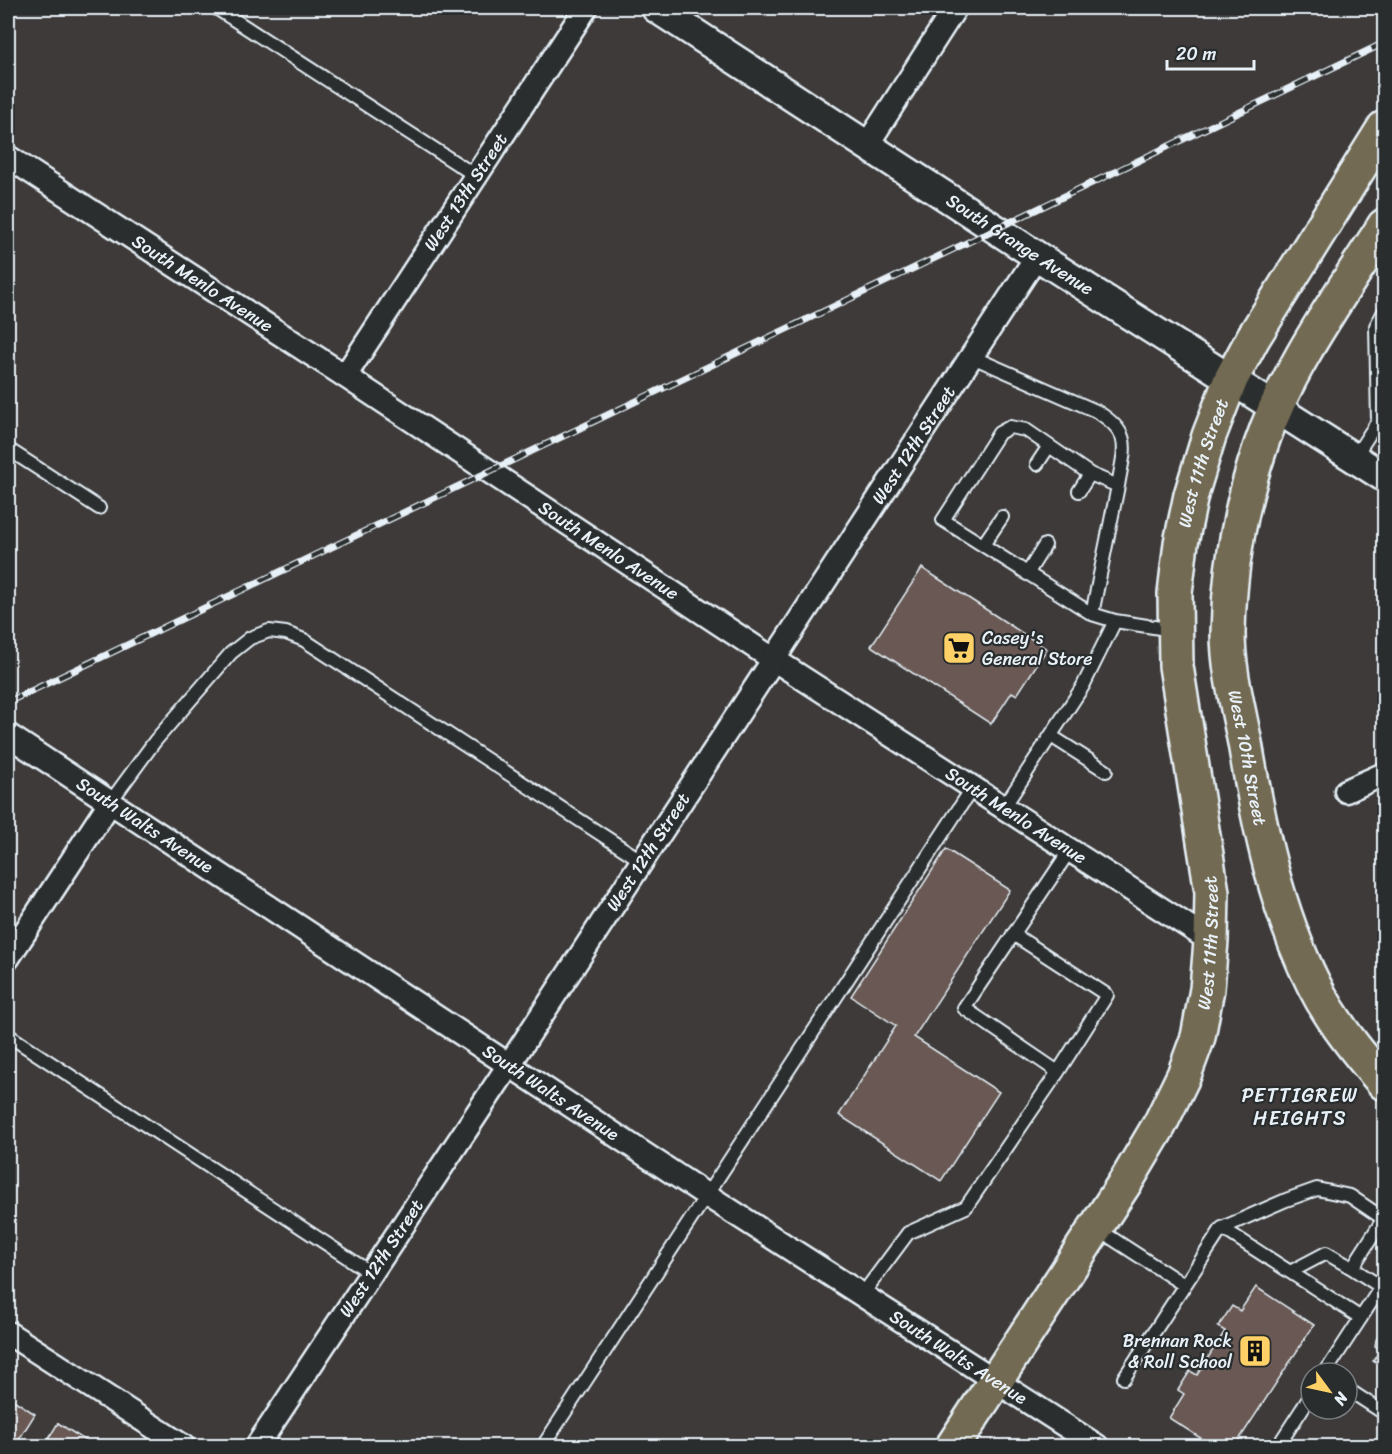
<svg xmlns="http://www.w3.org/2000/svg" width="1392" height="1454" font-family="Sriracha,sans-serif">
<rect width="100%" height="100%" fill="#3d3a39"/>
<filter id="ink" filterUnits="userSpaceOnUse"><feTurbulence type="fractalNoise" baseFrequency=".0167" numOctaves="2"/><feDisplacementMap in="SourceGraphic" scale="12" xChannelSelector="R" yChannelSelector="G"/><feConvolveMatrix kernelMatrix="1 2 1 2 8 2 1 2 1" color-interpolation-filters="sRGB"/></filter>
<g filter="url(#ink)">
<!-- building -->
<path fill="#695852" stroke="#e8f1f8" stroke-width="1.5" d="M922 568 1047 649 1017 695 1012 692 991 724 871 646Z
M946 849 1010 890 914 1037 999 1092 941 1181 839 1115 896 1026 851 996Z
M1256 1287 1314 1325 1235 1446H1213L1169 1418 1184 1394 1178 1390 1190 1371 1197 1375 1225 1331 1218 1327 1232 1306 1240 1311Z
M1384 1324V1368L1373 1361 1380 1350 1375 1346 1376 1340Z
M12 1399 35 1414 15 1446H8V1406Z
M58 1423 94 1446H44Z"/>
<g fill="none" stroke-linecap="round" stroke-linejoin="round">
<defs>
<path id="service" d="M216 8 476 176
M970 356 1096 411C1134 434 1124 448 1118 486
M8 449 99 508
M1354 458 1378 421 1376 326 1384 312
M1037 464 1049 446
M1079 491 1090 474
M983 545 1002 517
M1027 574 1045 545
M1092 614 1118 486 1090 474 1026 430 1010 427 999 433 943 520 1092 614 1115 621 1173 630
M1051 736 1106 771
M111 801 155 741 231 653 250 638 269 631 286 633 304 640 642 861
M1004 807 1083 686 1115 621
M1013 934 1107 995 1058 1072
M8 1035 371 1273
M1096 1228 1184 1285
M1222 1228 1286 1200 1317 1189 1350 1196 1384 1219
M1290 1272 1326 1253 1352 1268 1384 1218
M862 1295 908 1233 966 1207 1058 1072 964 1008 1070 850
M1325 1373 1381 1287 1352 1268
M1124 1378 1222 1228 1361 1318
M1347 1389 1384 1413
M543 1446 973 787
M1286 1446 1280 1443 1311 1395"/>
<g id="minor">
<path d="M867 145 955 8"/>
<path id="s1" d="M8 157 345 376 773 659 1211 941"/>
<path id="s2" d="M345 376 586 8"/>
<path id="s3" d="M8 735 708 1196 1097 1446"/>
<path d="M1346 791 1384 774"/>
<path d="M8 958 111 801"/>
<path d="M8 1333 183 1446"/>
<path id="s4" d="M257 1446 509 1065 1037 256"/>
</g>
<g id="tertiary">
<path id="s5" d="M656 8 1037 256 1384 477"/>
</g>
<g id="primary">
<path id="s6" d="M1384 226C1340 296 1288 366 1261 445 1240 506 1229 568 1228 633 1228 670 1238 707 1245 743 1259 826 1276 909 1314 985 1332 1021 1358 1053 1384 1083"/>
<path id="s7" d="M953 1446 1128 1178 1160 1124 1184 1075 1198 1037 1207 989 1211 941 1212 892 1176 666 1175 593 1181 543 1191 495 1209 436 1231 379 1253 338 1384 128"/>
</g>
</defs>
<!-- service casing -->
<use href="#service" stroke="#e8f1f8" stroke-width="16"/>
<!-- minor casing -->
<use href="#minor" stroke="#e8f1f8" stroke-width="27"/>
<!-- tertiary casing -->
<use href="#tertiary" stroke="#e8f1f8" stroke-width="33"/>
<!-- primary casing -->
<use href="#primary" stroke="#e8f1f8" stroke-width="38"/>
<!-- service -->
<use href="#service" stroke="#2a2d2e" stroke-width="12"/>
<!-- minor -->
<use href="#minor" stroke="#2a2d2e" stroke-width="22"/>
<!-- tertiary -->
<use href="#tertiary" stroke="#2a2d2e" stroke-width="28"/>
<!-- primary -->
<use href="#primary" stroke="#736b52" stroke-width="33"/>
<defs>
<path id="rail" d="M8 702 1384 43"/>
</defs>
<!-- rail casing -->
<use href="#rail" stroke="#e8f1f8" stroke-width="7"/>
<!-- rail -->
<use href="#rail" stroke="#2a2d2e" stroke-width="4.5" stroke-dasharray="14" stroke-linecap="butt"/>
</g>
</g>
<!-- icons -->
<defs>
<symbol id="supermarket-square" viewBox="-11 -11 22 22"><rect x="-9" y="-9" width="18" height="18" rx="4" fill="#ffd166" stroke="#2a2d2e"/><path d="M-6-5.5h2.5l.6 2H6L4.5 2H-2.5L-4.4-4H-6ZM-1.5 3.2a1.3 1.3 0 1 0 .1 0ZM3 3.2a1.3 1.3 0 1 0 .1 0Z" fill="#111"/></symbol>
<symbol id="building-square" viewBox="-11 -11 22 22"><rect x="-9" y="-9" width="18" height="18" rx="4" fill="#ffd166" stroke="#2a2d2e"/><path d="M-4-6H4V6H1V3H-1V6H-4ZM-2.5-4.3h1.7v1.8h-1.7ZM.8-4.3h1.7v1.8H.8ZM-2.5-1h1.7V.8h-1.7ZM.8-1h1.7V.8H.8Z" fill="#111"/></symbol>
</defs>
<g fill-rule="evenodd">
<use href="#supermarket-square" x="940" y="629" width="38" height="38"/>
<use href="#building-square" x="1236" y="1332" width="38" height="38"/>
</g>
<g text-anchor="middle" dominant-baseline="central" stroke-width="4.5" stroke-linejoin="round" paint-order="stroke">
<!-- street labels -->
<g font-size="18" fill="#e8f1f8" stroke="#2a2d2e">
<text stroke="none"><textPath href="#s2" startOffset="220">West 13th Street</textPath></text>
<text stroke="none"><textPath href="#s5" startOffset="434">South Grange Avenue</textPath></text>
<text stroke="none"><textPath href="#s1" startOffset="232">South Menlo Avenue</textPath></text>
<text stroke="none"><textPath href="#s4" startOffset="1197">West 12th Street</textPath></text>
<text stroke="none"><textPath href="#s7" startOffset="1059">West 11th Street</textPath></text>
<text stroke="none"><textPath href="#s1" startOffset="718">South Menlo Avenue</textPath></text>
<text stroke="none"><textPath href="#s6" startOffset="570">West 10th Street</textPath></text>
<text stroke="none"><textPath href="#s1" startOffset="1204">South Menlo Avenue</textPath></text>
<text stroke="none"><textPath href="#s3" startOffset="164">South Walts Avenue</textPath></text>
<text stroke="none"><textPath href="#s4" startOffset="711">West 12th Street</textPath></text>
<text stroke="none"><textPath href="#s7" startOffset="573">West 11th Street</textPath></text>
<text stroke="none"><textPath href="#s3" startOffset="650">South Walts Avenue</textPath></text>
<text stroke="none"><textPath href="#s4" startOffset="225">West 12th Street</textPath></text>
<text stroke="none"><textPath href="#s3" startOffset="1136">South Walts Avenue</textPath></text>
</g>
<!-- poi labels -->
<g font-size="18" fill="#e8f1f8" stroke="#2a2d2e" text-anchor="start">
<text x="982" y="638">Casey's<tspan x="982" dy="21">General Store</tspan></text>
<text x="1232" y="1341" text-anchor="end">Brennan Rock<tspan x="1232" dy="21">&amp; Roll School</tspan></text>
</g>
<!-- neighbourhood labels -->
<g font-size="20" letter-spacing="1.5" fill="#e8f1f8" stroke="#2a2d2e">
<text x="1300" y="1095">PETTIGREW<tspan x="1300" dy="23">HEIGHTS</tspan></text>
</g>
</g>
<!-- margin -->
<rect width="1392" height="1454" fill="none" stroke="#2a2d2e" stroke-width="30"/>
<rect x="15" y="15" width="1362" height="1424" fill="none" stroke="#e8f1f8" stroke-width="2" filter="url(#ink)"/>
<!-- north arrow -->
<g transform="translate(1329 1391) rotate(123)"><circle r="28" fill="#2a2d2e" stroke="#767b7f" stroke-width="1.5"/>
<path d="M0-4.5L10 22L0 15L-10 22Z" fill="#ffd166"/>
<text y="-9" font-size="16" font-weight="bold" text-anchor="middle" fill="#e8f1f8">N</text>
</g>
<!-- scale -->
<path d="M1167 60v9h87v-9" fill="none" stroke="#e8f1f8" stroke-width="3"/>
<text x="1176" y="60" font-size="18" fill="#e8f1f8" stroke="#2a2d2e" stroke-width="4.5" paint-order="stroke">20 m</text>
</svg>
